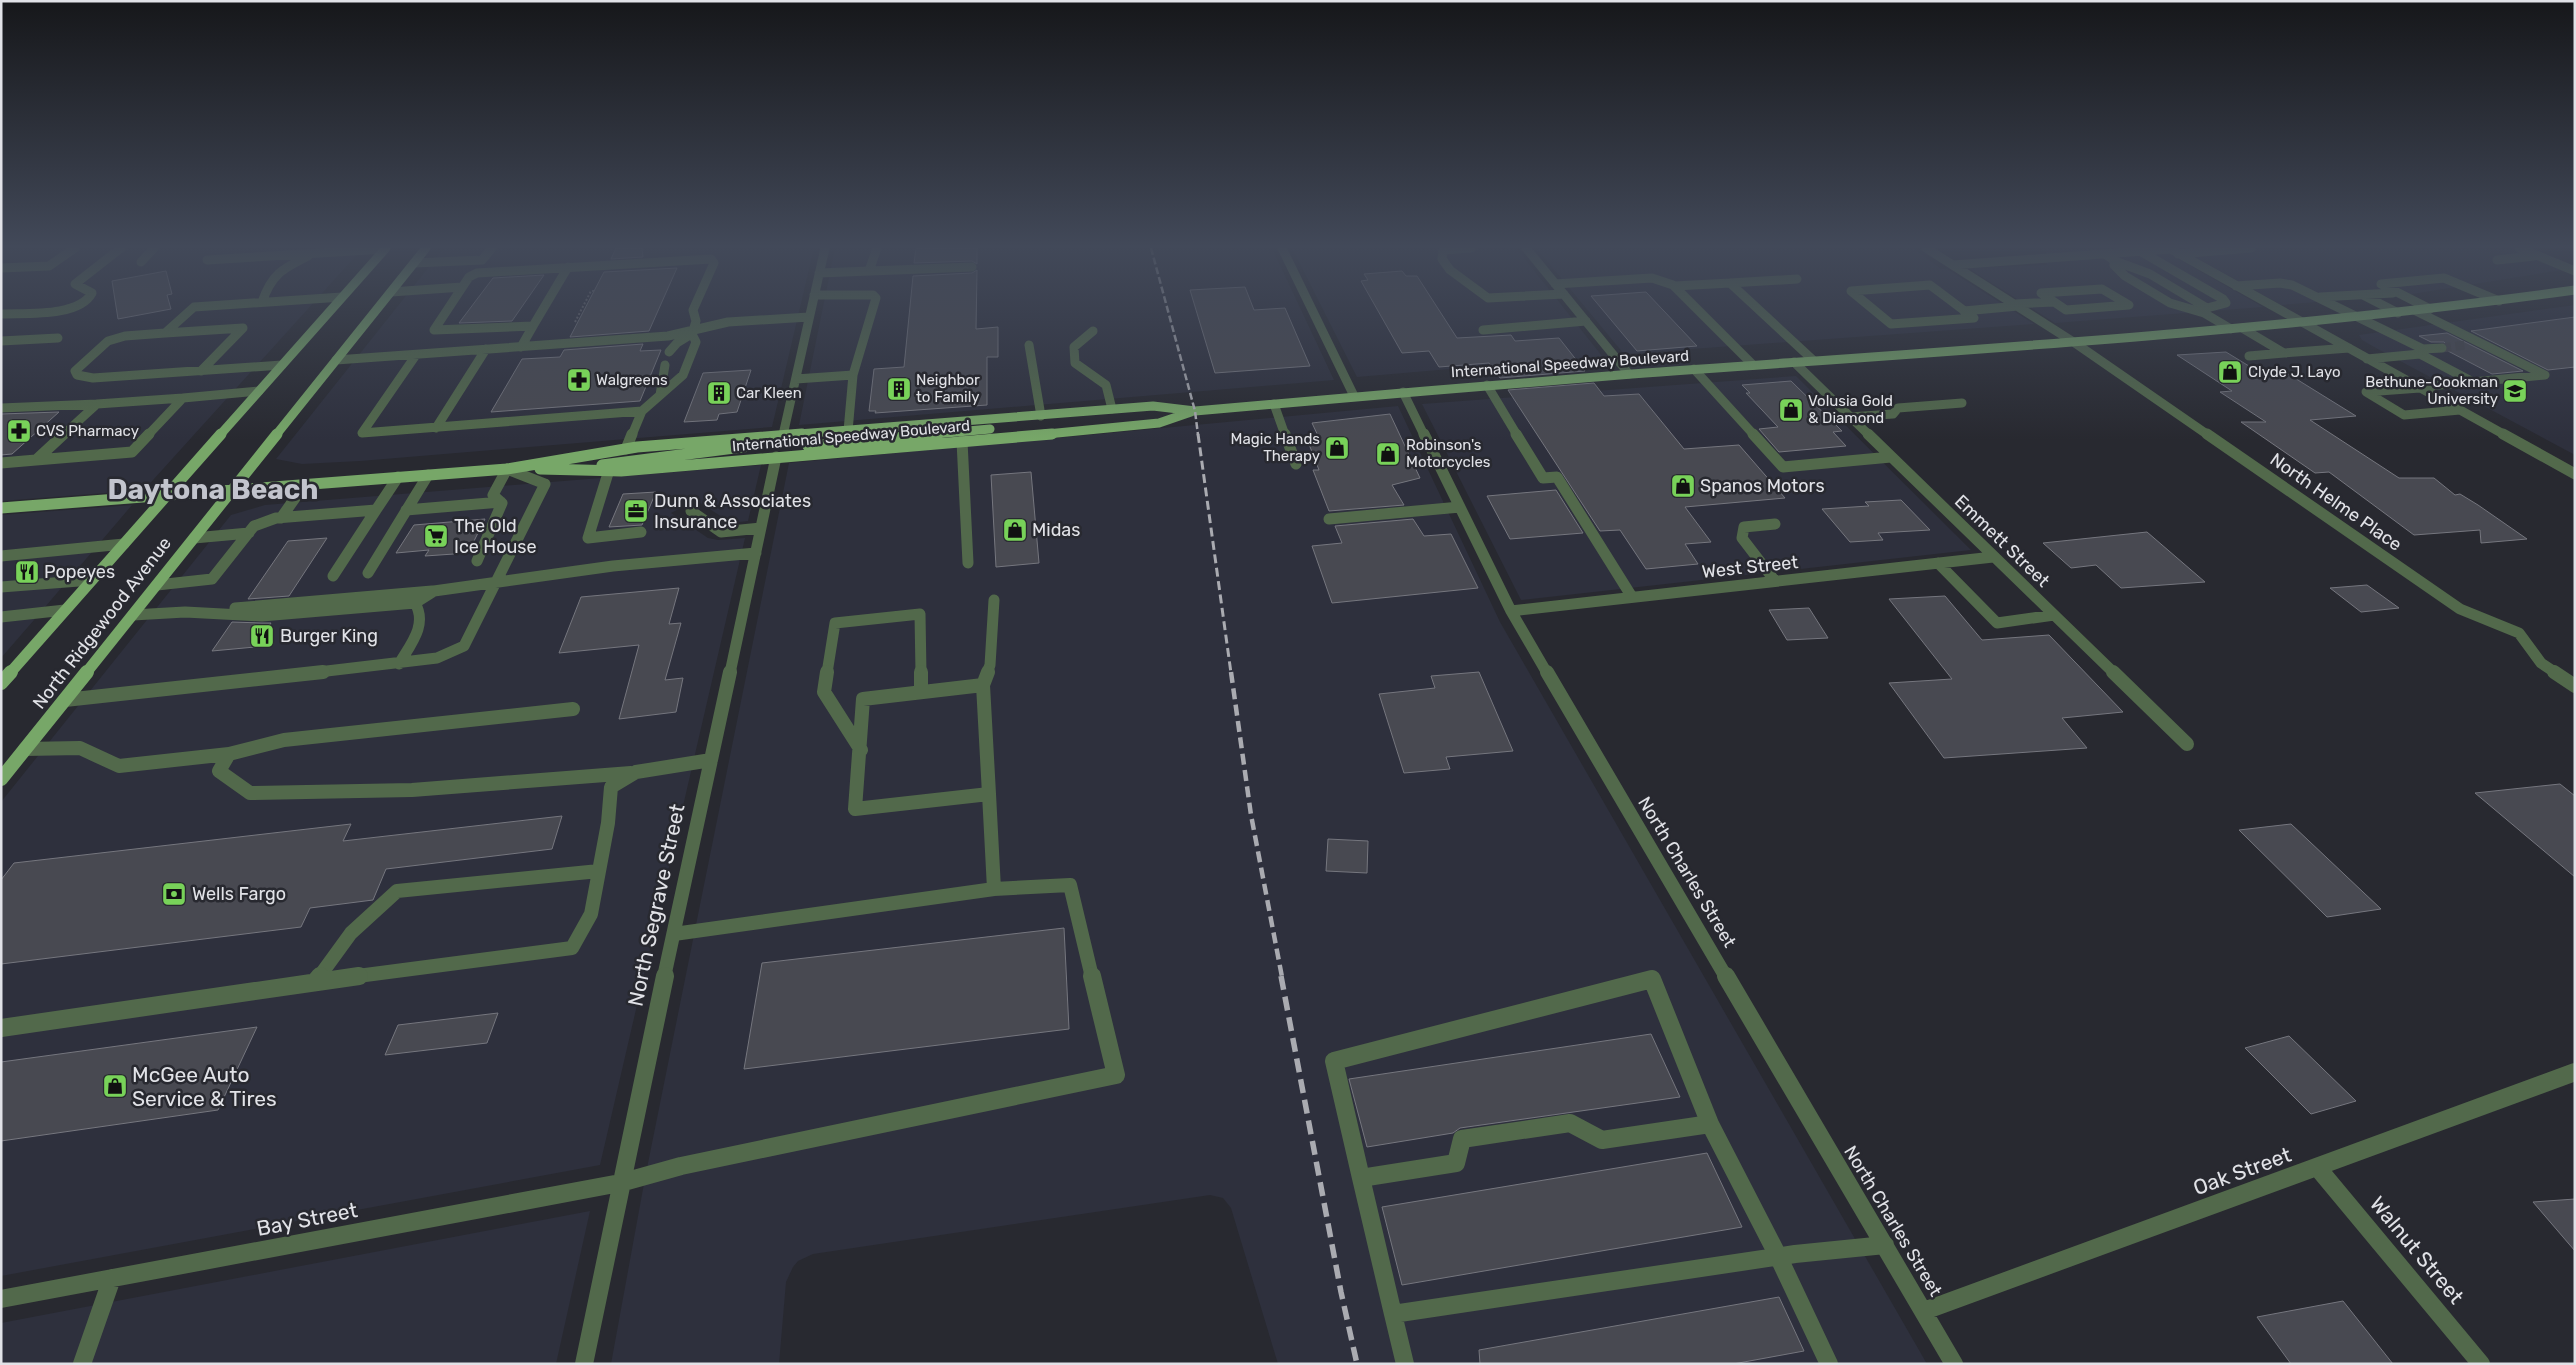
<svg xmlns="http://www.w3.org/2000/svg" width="2576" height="1365" font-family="Rubik,sans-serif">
<rect width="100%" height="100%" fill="#282930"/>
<!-- built -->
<path fill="#2e303d" d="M1 248H363L144 490 1 501Z
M444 248H814L772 427 360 461 302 464 276 459Z
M835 248H1272L1334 380 799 425Z
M1292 248H1516L1602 356 1357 377Z
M1913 248 1941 269H1947L2034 324 1624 354 1537 249Z
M2041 248H2159L2263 307 2055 323 1968 268 2047 265 2046 252Z
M2179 248H2508L2562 270 2412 294 2281 305Z
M2575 305V455L2376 348 2362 340 2359 335Z
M1796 376 1971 550 1521 600 1422 404Z
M1398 406 1500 622 1927 1364H1278L1231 1208 1223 1198 1210 1195 813 1254 798 1261 793 1267 786 1282 779 1364H611L645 1178 789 463Z
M761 465 748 521 731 523 696 500 671 513 708 538 718 540 745 538 600 1165 1 1276V802L231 515 265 505Z
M132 505 34 620 1 658V515Z
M590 1211 556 1364H1V1323Z"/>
<!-- building -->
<path fill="#484951" stroke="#75767e" d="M616 248H642L643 257 611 259Z
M916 248H977V264L972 261 914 263Z
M677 268 649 331 570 337 604 272Z
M977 270 976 329 998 327V357H987V405L875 413 876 411H869L874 369 904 367 913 276 972 273Z
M166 271 172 294 167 295 171 309 118 319 112 281Z
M1402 271 1406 276H1417L1457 338 1511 335 1515 341 1559 338 1585 371 1500 378 1489 363 1439 367 1429 351 1402 353 1361 281 1368 280 1364 274Z
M544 275 512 321 459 323 493 278Z
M1245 287 1254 310 1285 308 1310 366 1215 373 1190 290Z
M1646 292 1697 346 1637 351 1591 296Z
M2575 317V367L2548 370 2471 331Z
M2447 333 2523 371 2492 374 2448 351 2447 345 2444 342H2431L2419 336Z
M643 344 640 351 661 350 640 401 491 412 522 359 560 357 564 350Z
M2226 352 2262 374 2285 372 2356 416 2310 420 2399 478H2434L2455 495 2460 494 2478 505 2527 539 2481 543 2480 530 2414 535 2329 472 2315 473 2241 422H2266L2220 392 2232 391 2177 355Z
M751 370 737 412 719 414 717 420 684 422 703 373Z
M1791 381 1842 431 1833 432 1846 446 1779 452 1759 429 1778 427 1746 393H1750L1742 385Z
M1594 383 1604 396 1639 394 1684 449 1739 445 1785 498 1685 507 1711 542 1685 544 1698 564 1646 569 1620 530 1600 531 1508 390Z
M59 412 12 454 1 455V414Z
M1390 414 1420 478 1392 485 1404 505 1329 511 1313 470H1319L1307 439 1319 438 1312 423Z
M1031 472 1039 563 996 567 991 475Z
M1556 490 1583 533 1510 539 1487 496Z
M656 492 642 525 609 527 623 494Z
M1901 500 1930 530 1878 533 1883 540 1850 542 1822 509 1869 506 1865 502Z
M485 519 471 547 457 548 454 554 425 556 429 550 396 553 414 525Z
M1413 519 1424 536 1451 534 1478 588 1332 603 1312 546 1342 543 1335 526Z
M2147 532 2205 582 2121 588 2096 565 2071 568 2043 543Z
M327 538 289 596 248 599 288 541Z
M2367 585 2399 608 2361 612 2330 588Z
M679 588 669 624 681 623 665 680 683 678 676 712 619 719 639 645 559 653 581 597Z
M1945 596 1982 640 2049 635 2123 712 2062 718 2087 748 1944 758 1889 683 1952 679 1889 599Z
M1809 608 1828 638 1787 640 1769 610Z
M232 622 262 623H271L255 647 212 651Z
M1479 672 1513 751 1446 757 1450 769 1404 773 1379 694 1435 688 1431 676Z
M2560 784 2575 796V877L2475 793Z
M562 816 552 849 386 869 373 900 310 908 301 927 1 964V880L14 863 351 824 343 841Z
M2291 824 2381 909 2327 917 2239 830Z
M1328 839 1368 841 1367 873 1326 871Z
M1064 928 1069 1029 744 1069 762 963Z
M498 1013 487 1043 385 1055 398 1025Z
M257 1027 218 1110 1 1141V1062Z
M1651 1034 1680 1097 1460 1128 1453 1133 1367 1147 1349 1079Z
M2289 1036 2356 1101 2311 1114 2245 1048Z
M1707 1153 1742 1227 1402 1285 1382 1207Z
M2575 1199V1251L2533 1202Z
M1779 1297 1804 1351 1733 1364H1480L1479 1350Z
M2343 1301 2393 1364H2291L2257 1317Z"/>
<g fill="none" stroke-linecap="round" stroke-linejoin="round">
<!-- minor-tunnel -->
<path stroke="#44454b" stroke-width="9" stroke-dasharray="9 4.5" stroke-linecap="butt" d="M2442 348 2465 345"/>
<!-- path -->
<path stroke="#6a6b72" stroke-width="2" stroke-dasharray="2 2" stroke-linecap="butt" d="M575 322 591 291H594"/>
<!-- minor-far3 -->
<path stroke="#52694b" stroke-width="9" d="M1282 248 1354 396
M1471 248 1443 250 1442 259 1450 270 1488 298 1564 294
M1526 248 1629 374
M1926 248 2075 343 2208 435
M2169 248 2505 435
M2519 248 2575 271
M2140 251 2223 299 2226 303 2207 308 2204 313
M2105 254 2115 261 2114 265 2125 276 2170 303 2204 313 2231 329
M2178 254 2251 248
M207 260 385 249
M2497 260 2534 256
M2115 261 2150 274 2207 308
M141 262 154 248
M414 263 482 260 492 248
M1953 265 2170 249
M1 268 49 266 75 248
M869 271 877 248
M819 273 972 267
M1730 283 1797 279
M1555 284 1652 278 1673 285 1753 365
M1930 285 1974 318 1891 324 1851 291Z
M1675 286 1730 283 1813 360
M2236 286 2280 283 2292 285 2423 349 2442 348
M2102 289 2129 305 2066 310 2041 293Z
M391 292 462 287
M814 295H873L876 298 853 375
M2363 295 2398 313
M2320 297 2393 293
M262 302C272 274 282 269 308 256
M2015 304 2053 302
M2430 309 2381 284 2444 278 2499 301
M1964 311 2018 306
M2416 311 2545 375 2473 382
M3 314C27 313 79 317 92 293L75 284 121 248
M533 326 568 267
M2242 328 2284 353 2349 348
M1483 330 1586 321
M1093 331 1074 347 1075 363 1106 385 1112 409
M165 333 243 328 201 371
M1 341 58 338
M1029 345 1041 416
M521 347 533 326 434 330 469 277 477 273 711 259 714 263 693 310 696 321 692 334 696 342 683 375 642 411
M669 352 677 343 690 335
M416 355 362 433 642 411 632 435
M2249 356 2284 353
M2367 359 2420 354 2473 382 2418 387
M336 360 668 336 728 322 809 317
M1794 362 1869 435
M282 365 93 378 77 375 75 371 108 341 125 336 165 333 194 307 342 297
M1694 369 1754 435
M796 379 853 375 848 431
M1487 385 1517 435
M2420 388 2366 392 2404 415 2460 410
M1403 392 1424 435
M660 395 665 365
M183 398 259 391
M1274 404 1285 435
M1 408 97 404
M1850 417 1893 414 1898 408 1962 403
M436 428 486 349
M63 435 97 404 183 398 148 435
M783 435 825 248"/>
<!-- minor-far2 -->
<path stroke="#52694b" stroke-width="11" d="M1285 434 1296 464
M1424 434 1511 611 1547 673
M1516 434 1543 478 1557 477 1632 597
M1753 434 1783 467 1891 457
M1868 434 2114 673
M2207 434 2460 609 2519 633 2541 663 2556 673
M2503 434 2575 474
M783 437 784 434
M962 441 968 563
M626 449 632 434
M36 460 64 434
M36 460 132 452 149 434
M1 463 36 460
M609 470 588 538 641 532
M406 510 501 502
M691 511 721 532 761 528
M281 518 305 484
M1329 519 1460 507
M1775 524 1744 527 1742 538 1775 581
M194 538 249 533
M1 556 124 544
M1938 563 1997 623 2054 615
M368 573 428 475
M333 576 376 510
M157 585 212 579 254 526 276 518 376 510 398 477
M1 587 92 580
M235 608 432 591
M1511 611 1993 557
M133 615 185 612 262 616 415 603 434 591 613 566 756 553
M1 617 65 610
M399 664C410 645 428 625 415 603
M310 673 437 658 464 646 545 484 507 469 493 495 502 503 477 561
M730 673 776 457
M827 673 835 623 920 614 921 673
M987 673 990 665 994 600"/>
<!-- minor-far1 -->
<path stroke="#52694b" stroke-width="14" d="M827 672 824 692 861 750
M921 672V692
M1547 672 1726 977
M2113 672 2187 744
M2554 672 2575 686
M983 685 988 672
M983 685 989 794 855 809 863 699Z
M65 700 323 672
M25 749 80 748 119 766 229 754 219 771 250 793 412 790 631 773
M229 754 284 740 573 709
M994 889 1070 885 1092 977
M674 934 994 889 989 794
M319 977 351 933 397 891 599 871
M350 977 572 948 591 914 608 823 611 787 636 772 711 760
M664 977 730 672"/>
<!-- minor -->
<path stroke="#52694b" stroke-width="18" d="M1726 976 1954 1364
M1652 979 1710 1124 1602 1140 1570 1123 1462 1139 1456 1163 1361 1178 1334 1061Z
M315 982 320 976
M1 1028 359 976
M1710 1124 1778 1256 1829 1364
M2317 1167 2481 1364
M1361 1178 1393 1314 1795 1254 1885 1245
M1 1299 620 1183 681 1166 1116 1075 1092 976
M1924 1311 2575 1072
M1393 1314 1405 1364
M82 1364 112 1278
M584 1364 665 976"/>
<!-- major-far2 -->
<path stroke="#77a768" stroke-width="9" d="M220 435 386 248
M276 435 426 248
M786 435 1153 406 1195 411C1341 399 1486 385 1632 374 1947 351 2262 333 2575 290
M924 435 990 429
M1037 435 1159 423 1191 412"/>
<!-- major-far1 -->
<path stroke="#77a768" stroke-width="11" d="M808 446 938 434
M602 465 750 446
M540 469 621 471 1052 434
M1 508 507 469 637 447 802 434
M10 673 221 434
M86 673 277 434"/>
<!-- major -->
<path stroke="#77a768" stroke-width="14" d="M1 683 11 672
M1 779 87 672"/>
<!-- rail-far3 -->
<path stroke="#aaabb1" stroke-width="2.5" stroke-dasharray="7 3" stroke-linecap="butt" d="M1151 248 1195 411 1198 435"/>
<!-- rail-far2 -->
<path stroke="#aaabb1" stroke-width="3" stroke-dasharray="9 4.5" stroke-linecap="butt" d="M1198 434 1231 673"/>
<!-- rail-far1 -->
<path stroke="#aaabb1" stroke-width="4.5" stroke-dasharray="11 5.5" stroke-linecap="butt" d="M1231 672 1251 815 1282 977"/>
<!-- rail -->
<path stroke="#aaabb1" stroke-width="5.5" stroke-dasharray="14 7" stroke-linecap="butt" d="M1281 976 1341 1292 1357 1364"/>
</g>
<!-- sky -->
<linearGradient id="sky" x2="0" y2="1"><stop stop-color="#16171a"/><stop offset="0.56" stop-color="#424959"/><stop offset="1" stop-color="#424959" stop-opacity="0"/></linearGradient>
<rect width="2576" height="440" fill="url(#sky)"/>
<!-- icons -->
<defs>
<symbol id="shop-square" viewBox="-11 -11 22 22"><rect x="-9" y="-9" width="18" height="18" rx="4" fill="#78d259" stroke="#282930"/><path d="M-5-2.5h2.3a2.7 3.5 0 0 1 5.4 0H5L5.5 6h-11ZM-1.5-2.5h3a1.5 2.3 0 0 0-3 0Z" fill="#111"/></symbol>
<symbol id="pharmacy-square" viewBox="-11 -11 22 22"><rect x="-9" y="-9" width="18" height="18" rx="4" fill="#78d259" stroke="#282930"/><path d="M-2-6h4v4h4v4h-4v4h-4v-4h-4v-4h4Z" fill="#111"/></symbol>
<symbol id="building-square" viewBox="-11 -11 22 22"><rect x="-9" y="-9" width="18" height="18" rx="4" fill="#78d259" stroke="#282930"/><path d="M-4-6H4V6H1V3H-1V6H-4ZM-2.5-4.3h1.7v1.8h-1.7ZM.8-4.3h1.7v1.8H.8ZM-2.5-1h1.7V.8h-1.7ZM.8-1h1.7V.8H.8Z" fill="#111"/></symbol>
<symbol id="university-square" viewBox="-11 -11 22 22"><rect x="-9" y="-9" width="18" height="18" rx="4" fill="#78d259" stroke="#282930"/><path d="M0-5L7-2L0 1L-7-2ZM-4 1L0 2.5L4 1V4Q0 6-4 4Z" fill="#111"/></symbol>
<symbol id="office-square" viewBox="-11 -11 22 22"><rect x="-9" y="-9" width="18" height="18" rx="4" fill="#78d259" stroke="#282930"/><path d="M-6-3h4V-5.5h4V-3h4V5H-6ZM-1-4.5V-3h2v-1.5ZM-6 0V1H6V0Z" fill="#111"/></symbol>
<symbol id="supermarket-square" viewBox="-11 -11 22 22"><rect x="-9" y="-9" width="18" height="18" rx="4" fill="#78d259" stroke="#282930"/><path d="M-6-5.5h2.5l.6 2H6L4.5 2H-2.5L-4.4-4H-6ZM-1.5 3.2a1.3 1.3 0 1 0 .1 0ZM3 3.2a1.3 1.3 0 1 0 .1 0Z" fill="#111"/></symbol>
<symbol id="restaurant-square" viewBox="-11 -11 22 22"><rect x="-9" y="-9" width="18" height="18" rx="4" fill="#78d259" stroke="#282930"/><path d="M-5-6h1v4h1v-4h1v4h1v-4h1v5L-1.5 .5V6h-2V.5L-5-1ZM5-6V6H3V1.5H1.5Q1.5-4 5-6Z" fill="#111"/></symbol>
<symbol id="bank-square" viewBox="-11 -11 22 22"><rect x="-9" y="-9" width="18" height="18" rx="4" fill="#78d259" stroke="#282930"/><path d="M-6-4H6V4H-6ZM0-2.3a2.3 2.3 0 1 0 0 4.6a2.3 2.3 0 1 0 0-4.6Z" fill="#111"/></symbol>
</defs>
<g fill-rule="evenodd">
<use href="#shop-square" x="2216" y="358" width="28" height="28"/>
<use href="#pharmacy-square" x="565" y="366" width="28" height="28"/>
<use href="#building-square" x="885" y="375" width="28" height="28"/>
<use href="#university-square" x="2501" y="377" width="28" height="28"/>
<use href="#building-square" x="705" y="379" width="28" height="28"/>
<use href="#shop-square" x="1777" y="396" width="28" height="28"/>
<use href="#pharmacy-square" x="5" y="417" width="28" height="28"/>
<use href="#shop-square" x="1323" y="434" width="28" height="28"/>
<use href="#shop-square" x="1374" y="440" width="28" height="28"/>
<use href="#shop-square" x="1669" y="472" width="28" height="28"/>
<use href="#office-square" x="622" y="497" width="28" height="28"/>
<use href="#shop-square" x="1001" y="516" width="28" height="28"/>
<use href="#supermarket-square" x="422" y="522" width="28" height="28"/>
<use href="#restaurant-square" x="13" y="558" width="28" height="28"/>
<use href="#restaurant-square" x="248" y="622" width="28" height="28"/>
<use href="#bank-square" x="160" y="880" width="28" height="28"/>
<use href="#shop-square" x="101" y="1072" width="28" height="28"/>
</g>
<g text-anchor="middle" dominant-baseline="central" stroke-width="5" stroke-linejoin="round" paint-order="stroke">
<!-- far-street labels -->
<g font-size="15" fill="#e1e2e7" stroke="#282930">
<text transform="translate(1570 364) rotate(-4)">International Speedway Boulevard</text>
<text transform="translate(851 436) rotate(-5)">International Speedway Boulevard</text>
</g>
<!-- far-poi labels -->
<g font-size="15" fill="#e1e2e7" stroke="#282930" text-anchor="start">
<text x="2248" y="372">Clyde J. Layo</text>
<text x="596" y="380">Walgreens</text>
<text x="916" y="380">Neighbor<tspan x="916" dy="17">to Family</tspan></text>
<text x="2498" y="382" text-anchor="end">Bethune-Cookman<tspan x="2498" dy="17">University</tspan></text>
<text x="736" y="393">Car Kleen</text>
<text x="1808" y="401">Volusia Gold<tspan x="1808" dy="17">&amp; Diamond</tspan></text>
<text x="36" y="431">CVS Pharmacy</text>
<text x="1320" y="439" text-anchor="end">Magic Hands<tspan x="1320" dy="17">Therapy</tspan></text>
<text x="1406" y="445">Robinson's<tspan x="1406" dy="17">Motorcycles</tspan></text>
</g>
<!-- poi labels -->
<g font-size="18" fill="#e1e2e7" stroke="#282930" text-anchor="start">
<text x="1700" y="486">Spanos Motors</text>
<text x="654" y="501">Dunn &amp; Associates<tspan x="654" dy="21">Insurance</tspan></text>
<text x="454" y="526">The Old<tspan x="454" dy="21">Ice House</tspan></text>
<text x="1032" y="530">Midas</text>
<text x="44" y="572">Popeyes</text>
<text x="280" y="636">Burger King</text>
<text x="192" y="894">Wells Fargo</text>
</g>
<!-- street labels -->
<g font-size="18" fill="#e1e2e7" stroke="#282930">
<text transform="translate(2336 502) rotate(35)">North Helme Place</text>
<text transform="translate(2002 541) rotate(44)">Emmett Street</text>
<text transform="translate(1750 567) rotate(-6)">West Street</text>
<text transform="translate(102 623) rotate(-52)">North Ridgewood Avenue</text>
<text transform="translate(1687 872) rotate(59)">North Charles Street</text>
<text transform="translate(1893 1221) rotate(59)">North Charles Street</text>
</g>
<!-- near-street labels -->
<g font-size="21" fill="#e1e2e7" stroke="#282930">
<text transform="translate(656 905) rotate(-78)">North Segrave Street</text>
<text transform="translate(2242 1171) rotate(-20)">Oak Street</text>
<text transform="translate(307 1219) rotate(-11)">Bay Street</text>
<text transform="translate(2417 1250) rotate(50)">Walnut Street</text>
</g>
<!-- near-poi labels -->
<g font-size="21" fill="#e1e2e7" stroke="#282930" text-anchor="start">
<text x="132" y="1074">McGee Auto<tspan x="132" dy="24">Service &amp; Tires</tspan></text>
</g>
<!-- town labels -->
<g font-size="28" font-weight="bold" fill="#c2c4cd" stroke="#282930">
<text x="213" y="489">Daytona Beach</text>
</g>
</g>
<!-- border -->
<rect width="2576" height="1365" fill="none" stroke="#e1e2e7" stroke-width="5"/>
</svg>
